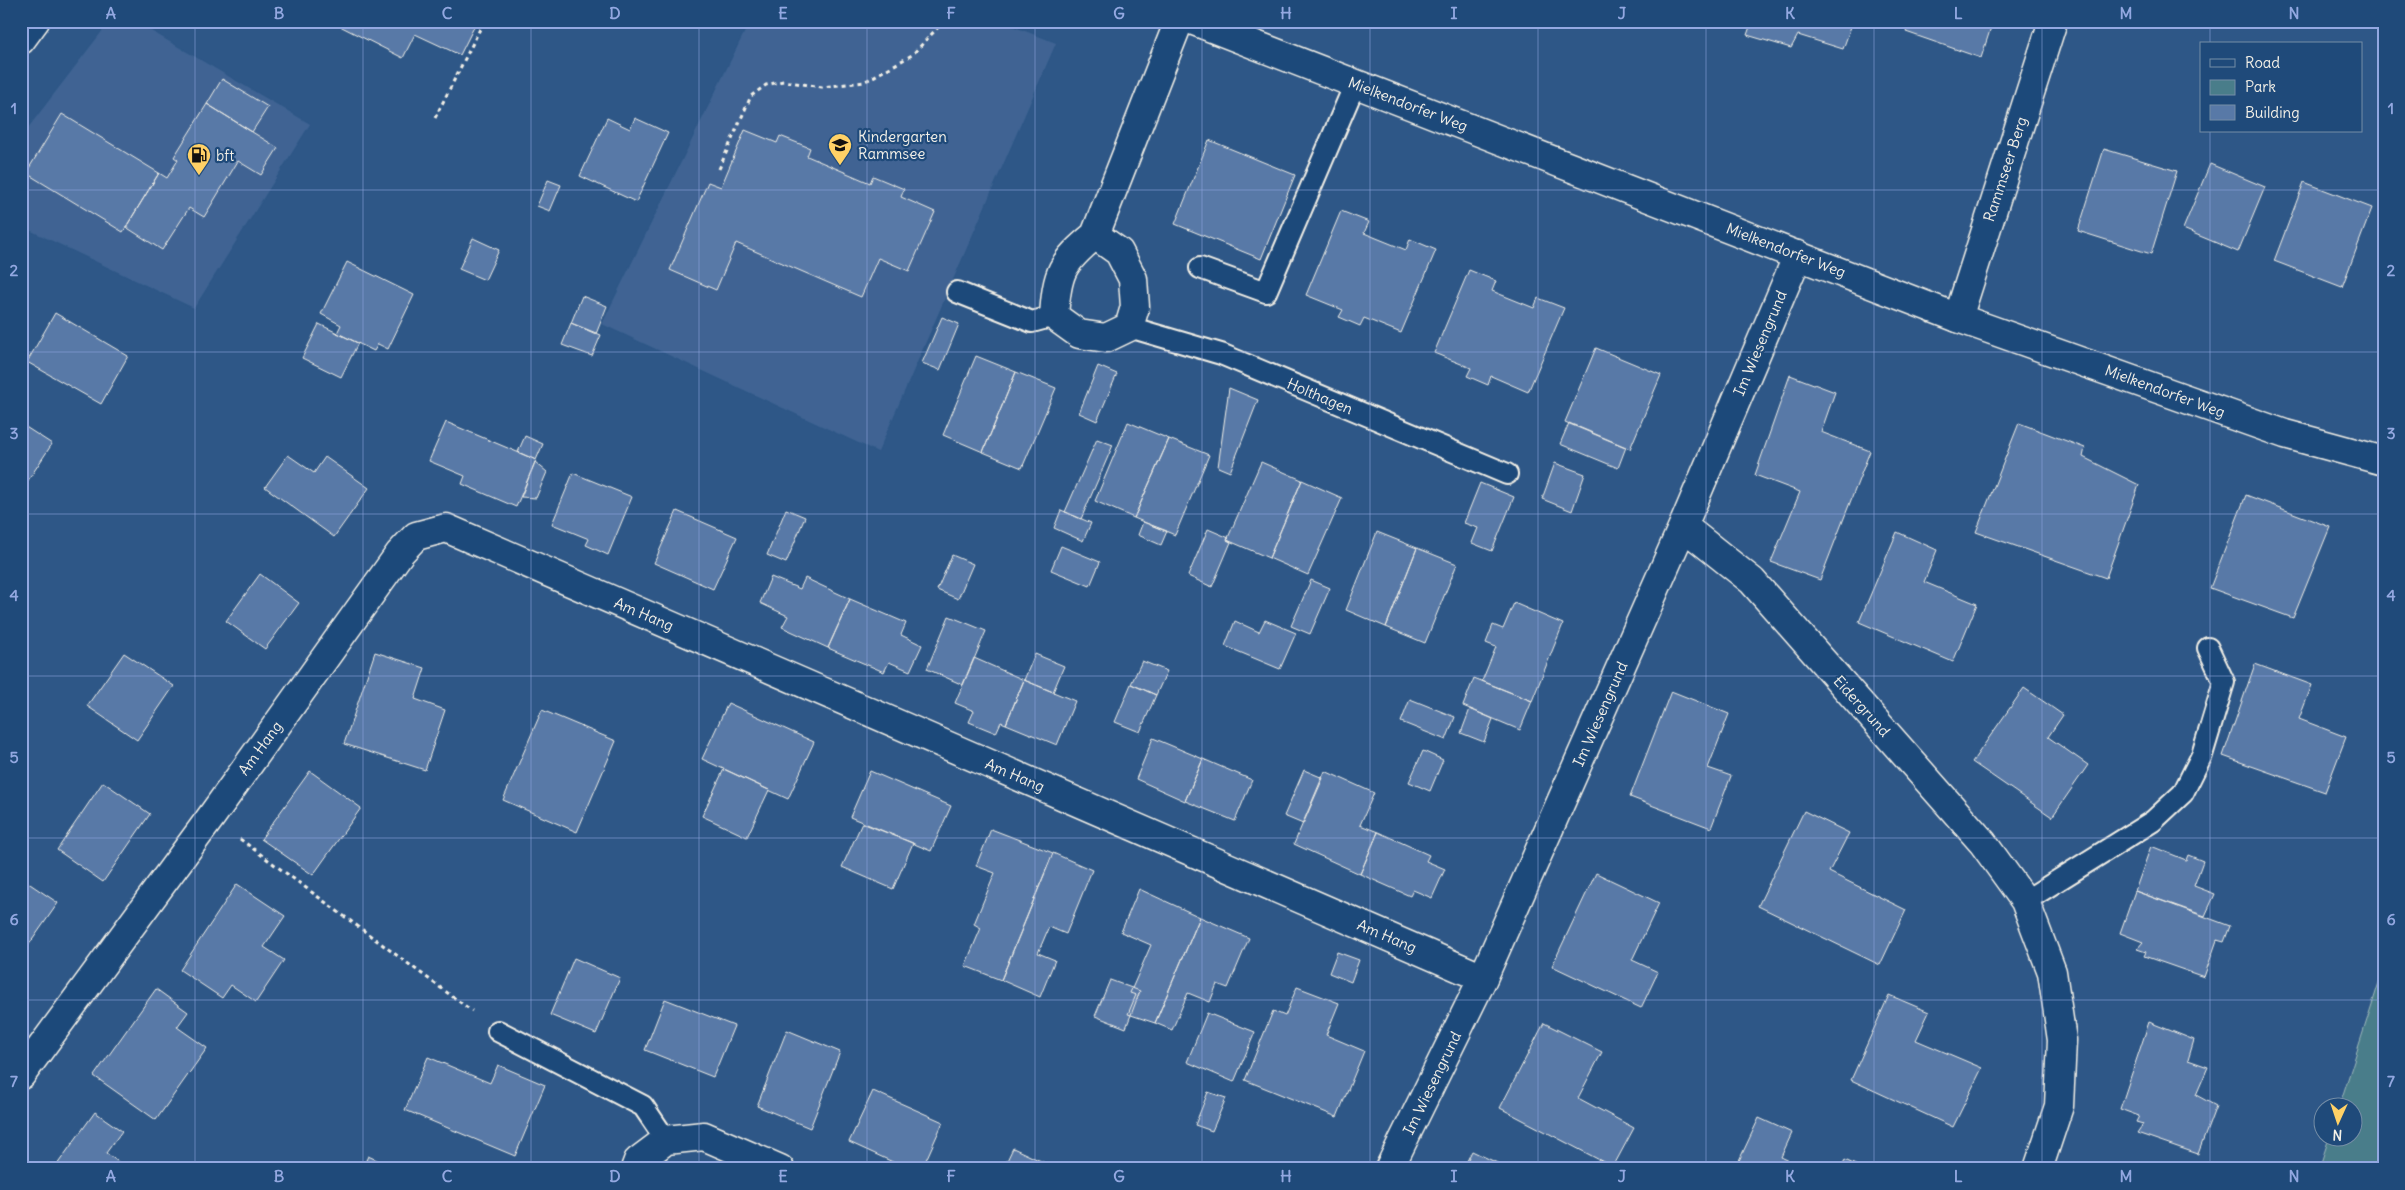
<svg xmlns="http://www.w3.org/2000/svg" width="2405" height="1190" font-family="Delius,sans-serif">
<rect width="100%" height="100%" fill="#2e5787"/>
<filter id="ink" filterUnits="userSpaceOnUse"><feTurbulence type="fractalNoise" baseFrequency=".02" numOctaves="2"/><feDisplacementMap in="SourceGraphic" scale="10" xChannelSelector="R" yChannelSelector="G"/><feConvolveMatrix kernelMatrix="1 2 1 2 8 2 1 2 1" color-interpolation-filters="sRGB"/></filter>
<g filter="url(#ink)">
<path fill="#3f6493" d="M110 21H134L310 124 194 308 21 226V137Z
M750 21H999L1056 43 878 452 602 324Z"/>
<path fill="#497d8a" stroke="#9eb7b9" d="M2384 967V1169H2319L2329 1138H2352V1108L2339 1107Z"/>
<path fill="#5879a7" stroke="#f4f1e8" d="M330 21H477L460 55 415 34 403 58Z
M1752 21H1853L1843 49 1798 35 1791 48 1747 35Z
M1909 21H1993L1981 58 1906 32Z
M222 79 268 107 252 132 207 104Z
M207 104 278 148 261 175 238 161 204 217 189 208 162 250 126 227 159 173 167 178 178 160 174 157Z
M62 114 159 173 123 232 26 173Z
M607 118 630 129 635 118 668 133 636 202 580 176Z
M745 130 777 143 780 136 810 148 807 156 870 183 873 176 904 189 901 197 935 212 909 271 878 258 861 297 736 243 716 290 670 270 708 182 721 187Z
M1209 140 1295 175 1261 259 1175 224Z
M2104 149 2177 171 2151 254 2078 231Z
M2210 164 2265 187 2238 252 2183 229Z
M548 180 561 185 550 211 537 206Z
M2304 182 2372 208 2342 287 2274 261Z
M1341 211 1369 222 1364 233 1406 250 1410 239 1436 250 1401 333 1364 318 1360 326 1339 317 1343 310 1306 295Z
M473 238 499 250 485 280 459 269Z
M347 262 414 295 388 349 378 344 374 351 337 333 341 325 321 314Z
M1469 270 1496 281 1492 291 1534 308 1538 298 1564 308 1528 392 1491 376 1488 385 1467 376 1471 368 1434 353Z
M582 296 607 306 596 334 571 323Z
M55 313 128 356 101 404 27 362Z
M942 317 959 324 940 370 922 363Z
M571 323 601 335 592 356 562 345Z
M319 324 358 343 341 377 302 358Z
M1596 348 1661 375 1630 449 1565 422Z
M976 356 1016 372 983 452 943 435Z
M1098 366 1117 374 1097 421 1079 413Z
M1016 372 1056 388 1022 468 983 452Z
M1790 375 1835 392 1821 432 1870 451 1820 580 1771 562 1800 492 1755 475Z
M1229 388 1258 400 1230 472 1218 467Z
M446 422 536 460 516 507 462 484 465 476 429 461Z
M1128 422 1169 439 1134 518 1095 501Z
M1569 423 1626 447 1618 468 1560 444Z
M2019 423 2085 448 2083 457 2139 485 2106 578 1976 532Z
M21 424 52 444 21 491Z
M525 436 543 444 536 460 518 452Z
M1097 439 1113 445 1081 519 1065 512Z
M1169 439 1209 455 1175 535 1134 518Z
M288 455 314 473 325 457 369 488 334 537 265 487Z
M535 462 547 472 536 498 521 497Z
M1261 462 1302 480 1269 558 1227 540Z
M1555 463 1585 474 1572 511 1542 499Z
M573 473 632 497 608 555 586 545 589 539 552 524Z
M1302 480 1342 498 1308 575 1269 558Z
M1480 483 1514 497 1492 551 1472 543 1478 528 1464 523Z
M2246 495 2330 527 2293 618 2210 588Z
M786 509 805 517 786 563 767 555Z
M1061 510 1091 523 1083 541 1054 528Z
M677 511 737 537 713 589 654 563Z
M1143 522 1167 531 1161 545 1138 535Z
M1208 529 1229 538 1227 540 1231 542 1212 587 1188 576Z
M1377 532 1417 548 1386 627 1346 610Z
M1897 532 1937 550 1924 582 1977 604 1953 662 1859 622Z
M1061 546 1100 562 1090 586 1051 570Z
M1417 548 1457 564 1425 643 1386 627Z
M952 555 973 564 958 599 937 590Z
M260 574 299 603 265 649 226 621Z
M771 577 800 589 805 578 850 599 828 648 782 627 788 616 760 603Z
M1311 580 1330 588 1310 634 1291 626Z
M850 599 906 623 901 635 922 645 910 671 889 662 884 672 828 648Z
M1514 603 1563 624 1532 701 1482 681 1496 647 1486 643 1493 625 1503 629Z
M949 616 986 631 963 685 927 669Z
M1265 620 1296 633 1280 669 1225 646 1235 621 1259 632Z
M375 652 425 668 415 699 445 710 425 770 344 744Z
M124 653 174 686 137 740 87 706Z
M1035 654 1064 666 1053 692 1024 680Z
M974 658 1024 680 1006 724 1001 722 996 733 969 722 974 711 955 703Z
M1142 661 1167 671 1156 695 1131 684Z
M2255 664 2312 685 2299 719 2346 737 2325 792 2223 756Z
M1474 678 1532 701 1520 730 1463 706Z
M1024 680 1075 701 1057 745 1006 724Z
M1131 684 1156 695 1140 732 1115 722Z
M2024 688 2063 715 2048 737 2088 765 2052 817 1972 762Z
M1671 691 1729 714 1708 768 1731 776 1711 828 1630 797Z
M1410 699 1455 717 1446 740 1401 722Z
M728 703 814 742 788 799 702 759Z
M1470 709 1493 719 1484 742 1461 733Z
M542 710 616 741 577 832 503 800Z
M1153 738 1203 759 1185 801 1136 779Z
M1423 751 1443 760 1430 791 1409 782Z
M1203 759 1252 780 1235 821 1185 801Z
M724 769 769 790 747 837 702 816Z
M1304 770 1323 778 1303 824 1284 816Z
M310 771 361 808 313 875 261 839Z
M870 771 951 806 931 851 850 817Z
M1325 771 1374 793 1360 825 1378 832 1360 874 1294 844Z
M103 782 150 814 103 882 57 850Z
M1804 811 1849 833 1829 872 1906 910 1880 965 1758 906Z
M862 823 913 843 893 889 842 867Z
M991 829 1053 853 1001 980 965 966 981 928 974 924 995 873 976 866Z
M1378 832 1429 855 1426 861 1445 869 1432 898 1413 890 1410 896 1360 874Z
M2151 846 2186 860 2188 855 2203 861 2194 886 2215 894 2205 916 2135 891Z
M1053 853 1092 870 1066 934 1049 927 1038 953 1055 960 1040 997 1001 980Z
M1596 873 1659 903 1632 960 1658 972 1641 1008 1552 966Z
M21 878 58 903 21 956Z
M237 884 285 916 264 947 284 960 256 1002 231 985 222 998 180 970Z
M1139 889 1200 917 1155 1023 1128 1014 1136 995 1130 993 1151 945 1121 932Z
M2135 891 2230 926 2224 942 2217 940 2204 977 2144 956 2146 952 2137 949 2143 942 2120 933Z
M1200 917 1249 938 1228 988 1217 984 1210 1002 1188 993 1172 1030 1155 1023Z
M1337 952 1359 960 1351 982 1329 973Z
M574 958 620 978 596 1034 550 1015Z
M1110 980 1140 991 1126 1028 1095 1016Z
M1297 987 1339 1003 1326 1035 1364 1051 1337 1117 1245 1080 1273 1011 1285 1016Z
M156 989 188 1012 177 1027 207 1048 156 1120 94 1076Z
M1889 995 1929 1012 1916 1040 1982 1068 1953 1127 1851 1080Z
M665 999 734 1026 713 1077 645 1050Z
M1207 1013 1255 1032 1234 1082 1187 1062Z
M2149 1022 2194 1040 2188 1060 2208 1067 2196 1095 2216 1106 2198 1154 2137 1133 2143 1124 2136 1122 2139 1116 2120 1109Z
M1544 1023 1602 1052 1578 1098 1634 1128 1613 1167 1500 1108Z
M787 1030 840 1052 810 1128 757 1106Z
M428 1057 490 1083 498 1065 545 1085 515 1156 405 1110Z
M873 1091 943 1122 922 1169H908L849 1142Z
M1208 1092 1226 1098 1212 1131 1195 1125Z
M95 1112 122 1131 106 1153 128 1169H54Z
M1759 1118 1792 1133 1781 1157 1806 1169H1735Z
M1013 1148 1058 1169H1003Z
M1472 1151 1510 1169H1463Z
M368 1156 397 1169H362Z
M1845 1160 1864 1169H1840Z"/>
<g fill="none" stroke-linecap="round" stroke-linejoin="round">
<g stroke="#f4f1e8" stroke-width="24">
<path id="service" d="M1200 268 1266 292 1355 84
M957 292 1032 322 1054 316
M1129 327 1221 354 1507 474
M2025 901 2153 821 2183 793 2202 755 2224 682 2208 648
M498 1031 643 1106 666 1140"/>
</g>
<g stroke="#f4f1e8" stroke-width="31">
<path id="minor" d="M1095 235 1119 252 1133 279 1135 307 1129 327 1106 338 1079 334 1054 316C1057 272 1061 263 1095 235L1179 21
M1958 318 2053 21
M1683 526 1752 581 1983 843 2025 901 2052 972 2062 1040 2059 1106 2038 1169
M21 1075 211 817 400 553 416 536 446 528 1483 978
M635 1169 638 1161 666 1140 704 1136 780 1169
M1389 1169 1483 978 1683 526 1798 255"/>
</g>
<g stroke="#f4f1e8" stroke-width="31">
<path id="tertiary" d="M1194 21 1958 318 2285 434 2384 461"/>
</g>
<g stroke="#f4f1e8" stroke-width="31">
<path id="secondary" d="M21 40 35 21"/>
</g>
<path stroke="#f4f1e8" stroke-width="3" stroke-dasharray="4 4" stroke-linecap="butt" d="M435 118 483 23 503 21
M719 169 751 96 766 85 783 81 822 87 864 82 912 55 944 21
M240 839 472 1011"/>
<use href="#service" stroke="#1f4a7a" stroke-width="20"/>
<use href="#minor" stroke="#1f4a7a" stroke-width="28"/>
<use href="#tertiary" stroke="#1f4a7a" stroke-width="28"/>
<use href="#secondary" stroke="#1f4a7a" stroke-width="28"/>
</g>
</g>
<path fill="none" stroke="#93a8e1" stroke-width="1" stroke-opacity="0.55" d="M195 21V1169M363 21V1169M531 21V1169M699 21V1169M867 21V1169M1035 21V1169M1202 21V1169M1370 21V1169M1538 21V1169M1706 21V1169M1874 21V1169M2042 21V1169M2210 21V44M2210 131V1169M21 190H2384M21 352H2384M21 514H2384M21 676H2384M21 838H2384M21 1000H2384"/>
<defs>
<g id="school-pin" transform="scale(1.25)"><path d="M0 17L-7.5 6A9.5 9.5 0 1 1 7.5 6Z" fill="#ffd166" stroke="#1f4a7a"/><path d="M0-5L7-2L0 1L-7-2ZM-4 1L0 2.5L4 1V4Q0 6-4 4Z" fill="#111"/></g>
<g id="fuel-pin" transform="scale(1.25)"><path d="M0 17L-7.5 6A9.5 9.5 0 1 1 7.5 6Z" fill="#ffd166" stroke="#1f4a7a"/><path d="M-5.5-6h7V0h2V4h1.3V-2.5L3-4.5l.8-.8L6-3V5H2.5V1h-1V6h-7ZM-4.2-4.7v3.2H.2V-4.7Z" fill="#111"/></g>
</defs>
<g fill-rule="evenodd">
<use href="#school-pin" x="840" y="145"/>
<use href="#fuel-pin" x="199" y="155"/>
</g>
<g text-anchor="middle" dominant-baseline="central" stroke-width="4.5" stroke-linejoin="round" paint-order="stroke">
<g font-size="15" fill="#f4f1e8" stroke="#1f4a7a">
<text transform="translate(1408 104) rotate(21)">Mielkendorfer Weg</text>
<text transform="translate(2005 169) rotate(-72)">Rammseer Berg</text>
<text transform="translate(1786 250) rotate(21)">Mielkendorfer Weg</text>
<text transform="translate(1760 343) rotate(-67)">Im Wiesengrund</text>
<text transform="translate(2165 391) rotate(20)">Mielkendorfer Weg</text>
<text transform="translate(1320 396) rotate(23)">Holthagen</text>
<text transform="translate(644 614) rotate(23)">Am Hang</text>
<text transform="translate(1862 706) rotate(48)">Eidergrund</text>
<text transform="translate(1600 714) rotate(-66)">Im Wiesengrund</text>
<text transform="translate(260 748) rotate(-54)">Am Hang</text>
<text transform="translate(1015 775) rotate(23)">Am Hang</text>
<text transform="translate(1387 936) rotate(23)">Am Hang</text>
<text transform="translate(1432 1083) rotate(-64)">Im Wiesengrund</text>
</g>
<g font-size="15" fill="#f4f1e8" stroke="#1f4a7a" text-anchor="start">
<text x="858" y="136">Kindergarten<tspan x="858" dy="17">Rammsee</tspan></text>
<text x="216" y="155">bft</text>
</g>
</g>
<rect width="2405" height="1190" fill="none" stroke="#1f4a7a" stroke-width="55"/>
<rect x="2200" y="42" width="162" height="90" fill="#1f4a7a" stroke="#748da6"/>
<rect x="2210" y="59" width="25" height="8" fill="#1f4a7a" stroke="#748da6"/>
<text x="2245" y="68" font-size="15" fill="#f4f1e8">Road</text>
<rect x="2210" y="80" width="25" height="15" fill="#497d8a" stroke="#748da6"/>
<text x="2245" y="92" font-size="15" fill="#f4f1e8">Park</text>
<rect x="2210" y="105" width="25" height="15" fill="#5879a7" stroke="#748da6"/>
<text x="2245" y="118" font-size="15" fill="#f4f1e8">Building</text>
<g transform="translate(2338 1122) rotate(183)"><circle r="24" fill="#1f4a7a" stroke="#748da6"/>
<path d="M0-4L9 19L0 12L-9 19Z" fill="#ffd166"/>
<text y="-8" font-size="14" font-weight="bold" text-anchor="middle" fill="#f4f1e8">N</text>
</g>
<rect x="28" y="28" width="2350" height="1134" fill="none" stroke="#93a8e1" stroke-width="2"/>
<g font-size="16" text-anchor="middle" font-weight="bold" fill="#93a8e1">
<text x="111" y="19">A</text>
<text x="279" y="19">B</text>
<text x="447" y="19">C</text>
<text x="615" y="19">D</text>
<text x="783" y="19">E</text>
<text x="951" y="19">F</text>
<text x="1119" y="19">G</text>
<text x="1286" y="19">H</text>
<text x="1454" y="19">I</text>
<text x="1622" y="19">J</text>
<text x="1790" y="19">K</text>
<text x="1958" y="19">L</text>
<text x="2126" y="19">M</text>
<text x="2294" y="19">N</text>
<text x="14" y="114">1</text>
<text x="2391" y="114">1</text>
<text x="14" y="276">2</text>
<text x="2391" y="276">2</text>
<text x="14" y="439">3</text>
<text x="2391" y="439">3</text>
<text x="14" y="601">4</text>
<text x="2391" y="601">4</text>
<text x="14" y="763">5</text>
<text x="2391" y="763">5</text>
<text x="14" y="925">6</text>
<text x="2391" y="925">6</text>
<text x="14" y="1087">7</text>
<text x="2391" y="1087">7</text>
<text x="111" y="1182">A</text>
<text x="279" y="1182">B</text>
<text x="447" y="1182">C</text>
<text x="615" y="1182">D</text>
<text x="783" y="1182">E</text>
<text x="951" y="1182">F</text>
<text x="1119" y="1182">G</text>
<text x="1286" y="1182">H</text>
<text x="1454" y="1182">I</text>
<text x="1622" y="1182">J</text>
<text x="1790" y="1182">K</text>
<text x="1958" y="1182">L</text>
<text x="2126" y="1182">M</text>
<text x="2294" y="1182">N</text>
</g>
</svg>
